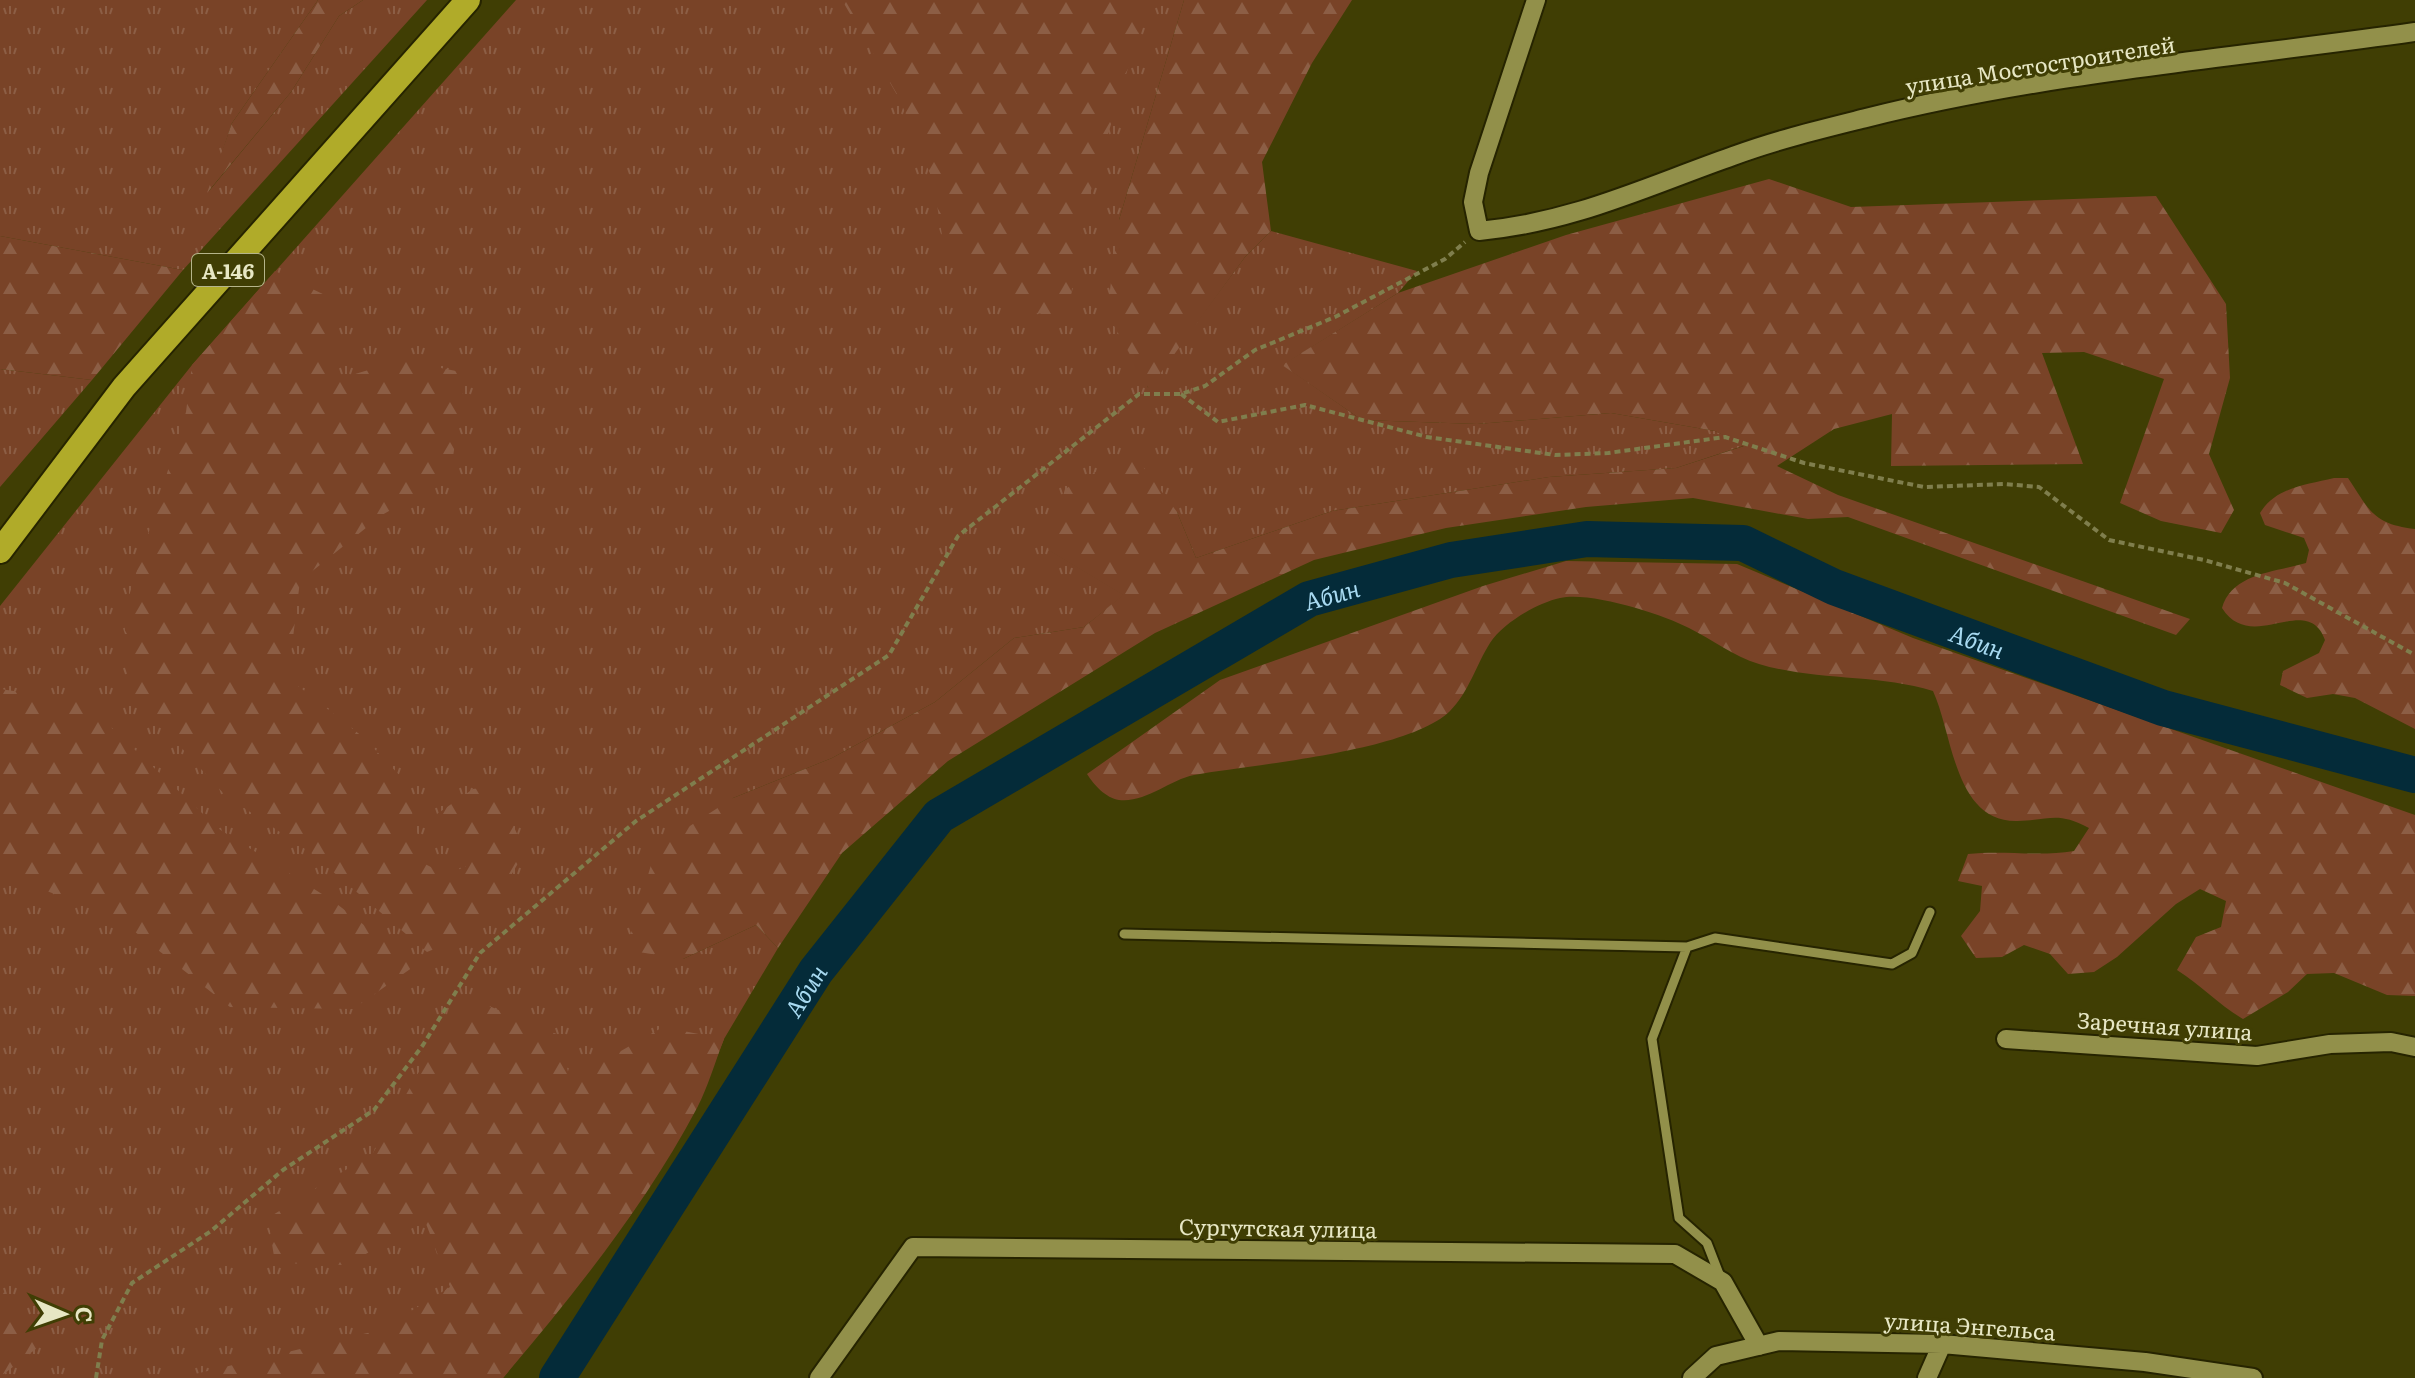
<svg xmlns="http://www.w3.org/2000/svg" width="2415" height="1378" font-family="Literata,serif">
<defs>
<pattern id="grass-tufts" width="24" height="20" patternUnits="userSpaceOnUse" patternTransform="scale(2)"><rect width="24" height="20" fill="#794327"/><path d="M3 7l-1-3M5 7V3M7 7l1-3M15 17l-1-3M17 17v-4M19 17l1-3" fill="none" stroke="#8c5e45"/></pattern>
<pattern id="forest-firs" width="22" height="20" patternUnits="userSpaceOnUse" patternTransform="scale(2)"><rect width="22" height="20" fill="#794327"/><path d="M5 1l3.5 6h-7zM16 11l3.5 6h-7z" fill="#8c5e45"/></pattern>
</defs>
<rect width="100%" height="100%" fill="#403e04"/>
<path fill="url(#grass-tufts)" d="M0 0H318L232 123 209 191 291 92 339 16 363 0H427L183 270 0 236Z
M516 0H1184L1119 220 1148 388 1245 257 1271 231 1417 271 1398 293 1283 365 1362 420 1477 424 1611 413 1715 431 1746 445 1676 468 1549 477 1332 511 1196 558 1177 512 1049 550 1124 595 1084 627 1014 638 935 702 832 758 733 798 683 959 756 925 778 948 724 1039 697 1107 630 1216 503 1378H0V606L192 365Z
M0 369 92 380 0 487Z"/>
<path fill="url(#forest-firs)" d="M318 0H363L339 16 291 92 207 193 232 123Z
M842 0H1146L1142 22 1085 210 1067 319 1017 309 945 253 933 181 900 100Z
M1184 0H1352L1312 63 1262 162 1271 231 1245 257 1149 389 1107 313 1119 220Z
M1769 179 1851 207 2156 196 2226 304 2230 378 2209 454 2234 510 2221 533 2161 521 2120 503 2164 379 2084 352 2042 353 2083 464 1891 466 1892 414 1834 429 1777 466 1838 495 2190 619 2176 635 1848 517 1808 519 1693 498 1586 507 1446 528 1314 560 1155 633 948 761 842 853 778 948 756 925 683 959 626 950 656 848 733 798 832 758 935 702 1014 638 1084 627 1123 595 1048 550 1065 489 1132 452 1177 512 1196 558 1332 511 1549 477 1676 468 1744 446 1715 431 1611 413 1477 424 1362 420 1282 365 1398 293 1566 235Z
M0 236 183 270 92 380 0 369Z
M275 271 329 297V382L401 360 466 373 450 476 382 515 300 581 288 678 363 737 404 780 425 864 447 875 466 866 437 814 473 789 495 786 525 851 480 930 427 952 311 853 225 795 128 690 124 612 186 412 192 365Z
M2334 478H2348C2370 511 2373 524 2415 529V729L2355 698 2333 694 2307 698 2280 685 2283 671 2319 653 2325 640C2307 591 2252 655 2222 608 2232 573 2276 572 2306 563L2309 550 2304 538 2265 525 2260 513C2276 487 2306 485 2334 478Z
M1566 561 1737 564 1913 638 2415 815V996L2387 995 2334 973 2307 974 2288 992 2243 1019C2219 1005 2201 985 2177 970L2196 937 2221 927 2226 901 2200 889 2176 904 2117 957 2094 972 2068 974 2050 954 2024 945 2002 957 1976 958 1961 936 1980 911 1982 886 1958 881 1968 854C2004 850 2038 857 2074 851L2089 828C2057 811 2051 820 2017 821 1954 822 1953 734 1933 691 1877 674 1815 681 1759 664 1733 656 1713 640 1689 628 1662 614 1590 591 1560 598 1537 603 1503 623 1490 643 1476 665 1469 692 1450 711 1408 752 1255 764 1194 775 1169 780 1146 803 1119 800 1106 798 1094 785 1087 774L1220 680 1483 586Z
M0 689 83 701 219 829 333 901 416 965 353 1009 230 1007 115 916 0 874Z
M482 1003 559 1035 570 1080 663 1027 724 1039C715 1062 708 1087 697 1108 645 1206 574 1294 503 1378H178L380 1330 450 1287 425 1221 346 1265 275 1263 268 1218 373 1153 446 1024Z
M0 1287 46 1341 0 1377Z"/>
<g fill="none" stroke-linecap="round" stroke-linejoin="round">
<path stroke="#042b39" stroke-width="36" id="s1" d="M557 1378 816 971 939 816 1309 599 1451 560 1587 539 1743 543 1834 587 2163 708 2415 775"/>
<g stroke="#262400" stroke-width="13">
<path id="lane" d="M1124 934 1687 947
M1721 1279 1707 1243 1679 1218 1652 1039 1687 947 1715 938 1892 964 1912 953 1930 912"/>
</g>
<g stroke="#262400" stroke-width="22">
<path id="street" d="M1536 0 1479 173 1473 202 1479 231C1574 222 1645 187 1733 156 1776 140 1822 129 1866 118 2045 73 2233 58 2415 32
M2006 1039 2257 1056 2330 1044 2391 1042 2415 1047
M819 1378 913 1247 1675 1254 1723 1282 1759 1346
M1692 1378 1716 1356 1779 1341 1942 1344 2145 1362 2253 1378
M1927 1378 1942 1344"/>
</g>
<g stroke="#262400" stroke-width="28">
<path id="highway" d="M0 551 124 387 468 0"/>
</g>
<path stroke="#7f7e4d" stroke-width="4" stroke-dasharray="6 4" stroke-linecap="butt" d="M1181 394 1218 422 1305 405 1427 437 1555 455 1608 453 1725 437 1804 463 1924 487 2005 484 2039 487 2109 540 2204 560 2285 583 2415 655
M96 1378 102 1340 132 1283 211 1231 283 1170 374 1110 423 1045 480 953 636 821 889 655 958 536 1139 394H1181L1205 386 1255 350 1335 317 1445 259 1465 242"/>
<use href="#lane" stroke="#92904a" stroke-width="9"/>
<use href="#street" stroke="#92904a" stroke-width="18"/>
<use href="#highway" stroke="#b0ab29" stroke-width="24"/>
</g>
<g text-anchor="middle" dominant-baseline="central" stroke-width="6" stroke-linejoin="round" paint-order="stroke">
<rect fill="#403e04" stroke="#b5b48a" stroke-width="2" x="192" y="254" width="72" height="32" rx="6"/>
<g font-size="20" font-weight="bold" fill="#e7e7c4">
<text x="228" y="270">А-146</text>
</g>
<g font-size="22" fill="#e7e7c4" stroke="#403e04">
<text transform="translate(2040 64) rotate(-9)">улица Мостостроителей</text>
<text transform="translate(2165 1025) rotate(4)">Заречная улица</text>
<text transform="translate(1278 1227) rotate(1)">Сургутская улица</text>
<text transform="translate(1970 1325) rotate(4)">улица Энгельса</text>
</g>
<g font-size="24" font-style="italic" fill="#a7d9f0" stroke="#403e04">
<text stroke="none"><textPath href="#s1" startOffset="1132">Абин</textPath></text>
<text stroke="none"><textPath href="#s1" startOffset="1804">Абин</textPath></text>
<text stroke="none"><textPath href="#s1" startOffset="460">Абин</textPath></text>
</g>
</g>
<g transform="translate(64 1314) rotate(92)" stroke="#403e04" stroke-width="6" paint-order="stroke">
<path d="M0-6L14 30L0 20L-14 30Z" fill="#e7e7c4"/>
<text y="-12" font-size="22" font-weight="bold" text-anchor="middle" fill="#e7e7c4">С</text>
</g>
</svg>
